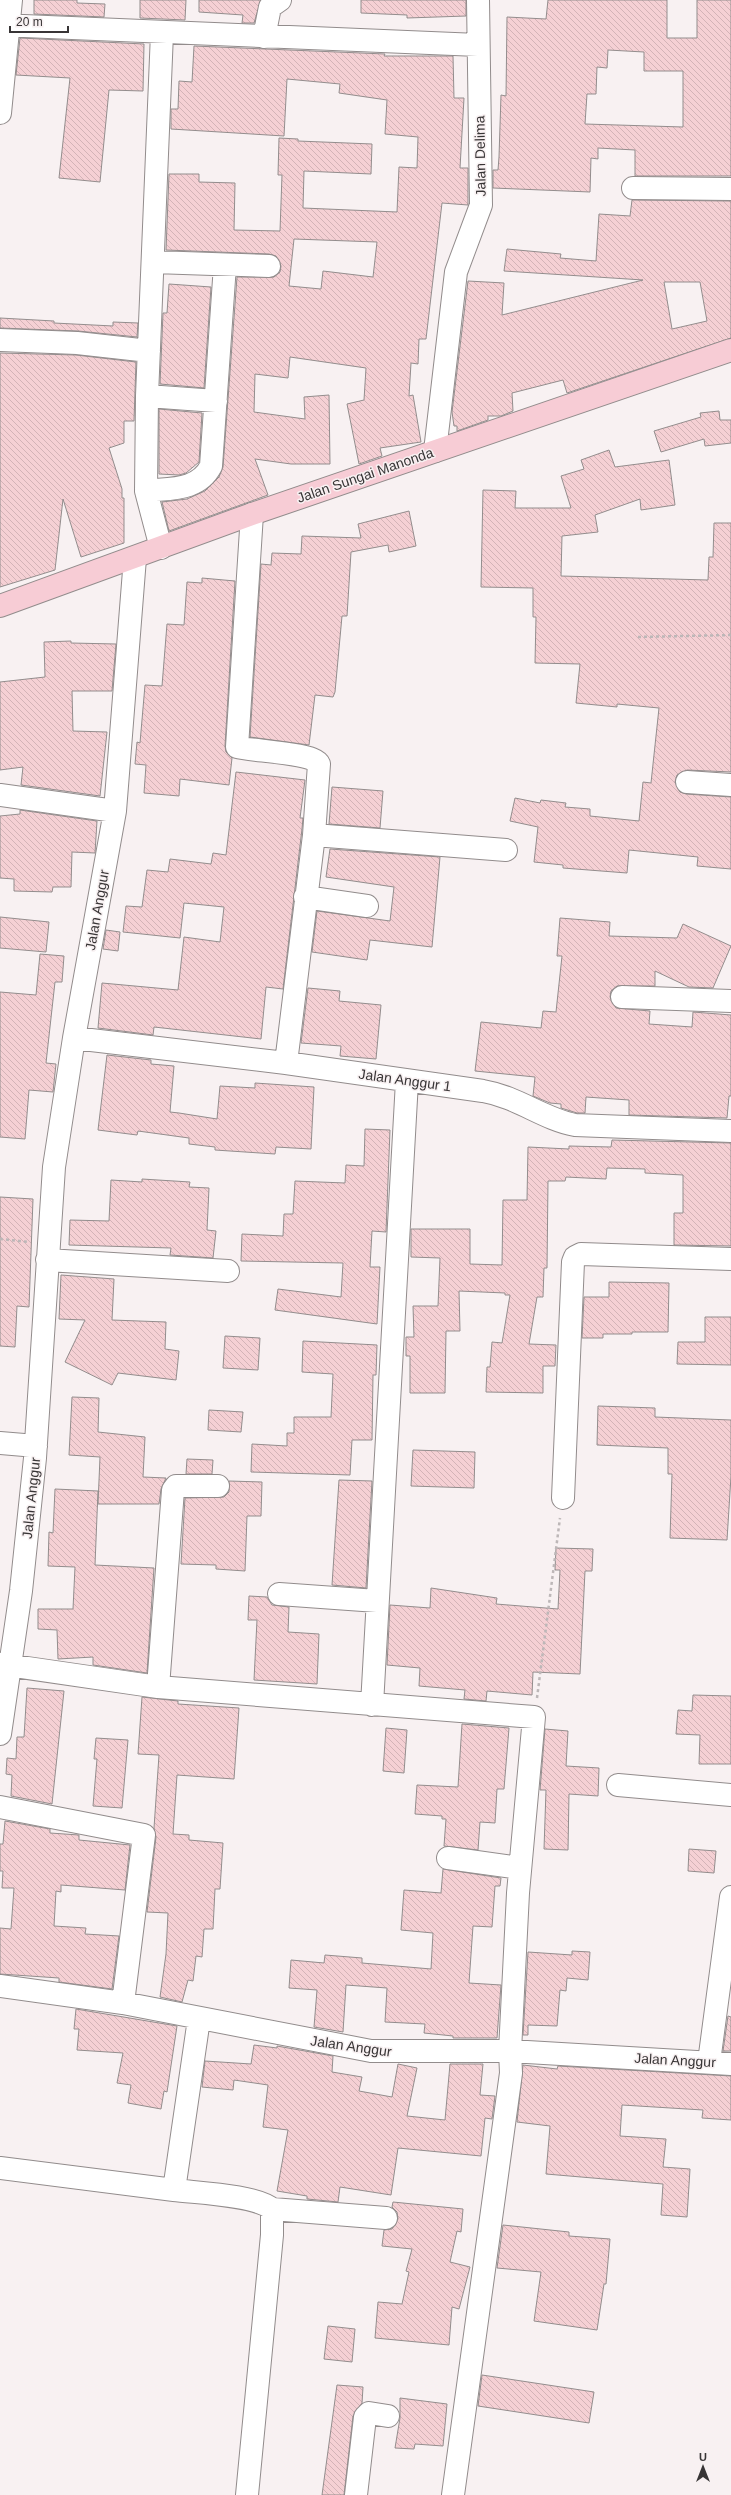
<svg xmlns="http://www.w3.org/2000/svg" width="731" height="2495" font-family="Arial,sans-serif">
<defs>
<pattern id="building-back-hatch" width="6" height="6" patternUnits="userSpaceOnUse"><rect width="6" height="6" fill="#f5d0d4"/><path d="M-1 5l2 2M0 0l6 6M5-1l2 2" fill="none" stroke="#d3b3b7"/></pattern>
</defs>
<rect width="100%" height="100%" fill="#f8f1f2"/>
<path fill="url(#building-back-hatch)" stroke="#938d8d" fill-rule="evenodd" d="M34 0H77V3L105 4 104 17 34 14Z
M140 0H186L185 20 140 18Z
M199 0H261L254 23H242L243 15 199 12Z
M361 0H466V16L407 18V15L361 13Z
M548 0H667V38H697V0H731V176H635V150L598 148V159L591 158 590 192 493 188V170H498L499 157 501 95 506 96 507 17 546 19ZM608 50 644 52V71H683V127L585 124 587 94H596L597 67 607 68Z
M20 38 144 44 143 91 109 90 100 182 59 178 70 78 16 75Z
M194 46 385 54 384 56H453L454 98H464L460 168H468V205L442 203 426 339H419L418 364 411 363 409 396 413 395 421 442 380 448 382 456 359 464 347 404 364 400 366 368 290 357 288 378 255 374 254 412 305 419 304 397 329 395 330 464H291L255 459 268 495 169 531 162 502 187 499 205 491 219 477 223 467 237 277H274L280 272 281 266 276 256 269 254 166 250 169 174H199V182L235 183 234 230 280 231 282 175H278L279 138 298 139V141L372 144 371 174 304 171 303 208 397 212 399 167 417 168 418 137 385 134 387 100 339 93 340 84 287 79 284 136 171 129V109H178L179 81 192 82ZM294 239 377 242 373 277 323 271 321 289 289 286Z
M632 200 731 201V338L567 393 563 380 512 393 513 411 501 416H488V420L457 431V426H454L452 412 468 281 504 283 502 315 643 280 504 271 507 249 561 254 560 258 596 261 599 214 630 216ZM664 282H700L707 321 672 329Z
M169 284 211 287 204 388 160 384 163 313H167Z
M0 318 54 321V323L113 326V322L138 323 137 337 78 331 0 328Z
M0 353 76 355 136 362 134 421H124V443L109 448 122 489V498H124V543L81 557 63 499 55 570 0 587Z
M159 409 202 413 199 462 186 473 179 475 159 474Z
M719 411 720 420H731V443L705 446 704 439 661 452 654 431 701 417 700 413Z
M609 450 615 467 669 460 675 505 641 510 640 499 595 515 598 532 562 536 561 576 708 580 709 557H713L714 523H731V772L687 770 677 775 675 782 680 792 686 794 731 797V869L697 866 698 857 629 850 627 873 563 868V865L534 862 538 827 510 821 515 798 540 803 541 800 566 803 565 807 590 809V816L639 821 643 782 651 783 659 708 617 704V707L576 703 580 664 535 663 536 617H533V588L481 587 483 490 516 491 515 508H571L561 476 584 469 581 460Z
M409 511 416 546 389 552 388 545 351 552 347 616H342L335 692 333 697 315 695 309 745 250 737 261 564 271 565 272 553 301 554 302 536 361 538 358 524Z
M202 578 235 581 225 746 226 752 232 758 229 785 180 779 179 796 144 793 146 765 135 764 137 742 140 743 145 685 162 686 167 624 184 625 187 582 202 583Z
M71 641V643L116 644 112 691H72L73 731 107 732 100 796 21 785 23 767 0 770V682L45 677 44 642Z
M236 772 305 780 300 818H303L302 829 283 989 266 987 261 1039 154 1027 153 1035 98 1028 102 983 178 990 184 937 220 942 224 907 184 903 180 938 123 932 126 906 142 907 147 870 168 872 170 859 211 864 213 853 226 855Z
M332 787 383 791 380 828 329 824Z
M20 810 97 821 95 853 72 852 71 887H53L52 892 14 891V879L0 878V816L20 814Z
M330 849 440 857 432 947 370 940 367 960 312 952 317 911 390 921 394 887 326 877Z
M0 917 49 922 46 952 0 948Z
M560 918 610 922 609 936 677 938 683 924 731 946 713 988 689 987 655 971V986H617L611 991 610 997 616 1008 650 1011 649 1024 692 1027 693 1012 731 1015V1096H729L727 1118 629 1115V1100L586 1097 585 1113H577L561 1108V1104L550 1103 533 1096 535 1077 475 1071 481 1022 541 1028 543 1011 556 1012 562 956H557Z
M106 930 120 932 118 951 103 949Z
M40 954 64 956 62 982H55L46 1063 56 1064 53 1092 29 1090 25 1139 0 1137V992L36 995Z
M308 988 340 991 339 1001 381 1005 376 1059 340 1056 341 1046 301 1043Z
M107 1055 151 1060V1064L174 1066 170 1112 179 1113 217 1119 220 1086 255 1088V1083L314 1087 311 1149 276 1147 275 1154 215 1150V1147L189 1144V1138L138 1131 137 1135 98 1130Z
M365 1129 390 1130 386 1232 372 1231 370 1267H380L377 1324 275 1310 278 1289 341 1297 343 1263 241 1261 242 1234 283 1236 284 1214H293L295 1181 345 1183 346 1165 364 1166Z
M612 1140 731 1143V1246L674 1245V1213H683V1175L645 1173V1169L607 1168 606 1179 566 1177 565 1181H548L547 1268H544L543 1297H537L529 1344 556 1345 555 1366H543V1393L486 1392 487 1367H490L492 1342 502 1343 510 1295H505V1293L459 1291 460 1331H446L445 1393H410V1356H406V1337H414L413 1306H438L440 1258 411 1257V1229H470V1264L502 1265 503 1200H527L528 1147 569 1149V1146L611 1147Z
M142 1179 190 1182 189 1187 209 1188 207 1230 216 1231 213 1258 170 1255 171 1248 69 1245 70 1220 109 1221 111 1180 142 1182Z
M0 1197 33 1199 29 1307 17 1306 15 1347 0 1346Z
M61 1275 114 1279 112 1320 166 1322 165 1349 179 1351 176 1380 118 1373 112 1385 65 1362 85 1320 59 1319Z
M609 1282 669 1283 668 1332H632V1334H603V1338H582L584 1297H609Z
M705 1317H731V1365L677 1364 678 1342H705Z
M225 1336 260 1338 258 1370 223 1368Z
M303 1341 377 1345 376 1375H373L372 1440H352L350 1475 251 1472 252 1444 287 1446V1433H294V1417H331L333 1374 302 1372Z
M72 1397 99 1398 98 1432 145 1437 143 1477 166 1478 161 1489 159 1504H98L100 1457 69 1455Z
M598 1406 655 1408V1417L731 1420V1476L727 1540 670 1538 672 1474H668V1448L597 1445Z
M209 1410 243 1412 241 1432 208 1430Z
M413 1450 475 1452 474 1488 411 1486Z
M187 1459 213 1460 212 1474H186Z
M339 1480 372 1481 366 1588 332 1585Z
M229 1481 262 1482 261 1516H247L245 1571 216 1569V1565L181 1564 185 1498 224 1497 229 1492Z
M55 1489 98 1491 95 1565 154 1568 147 1673 93 1665V1657L58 1659 57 1630 38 1629V1609H73L75 1567 48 1566 49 1532 53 1533Z
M556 1548 593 1549 592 1571H585L580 1674 533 1672 532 1695 487 1691 486 1701 464 1699 465 1690 419 1686 420 1668 387 1665 390 1605 430 1608 431 1588 497 1598 496 1604 558 1609 560 1570H555Z
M249 1596 267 1597 272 1605 289 1607 288 1632 319 1634 317 1684 254 1680 257 1620H248Z
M27 1688 64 1691 52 1804 11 1796 12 1775 6 1774 7 1758 16 1759 17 1737H24Z
M693 1695 731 1696V1764H699L700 1735 676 1734 678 1710 692 1711Z
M142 1697 178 1701V1704L239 1708 234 1779 177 1775 173 1834 189 1835V1840L223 1843 220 1889H215L213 1929H204L202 1957 196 1956 193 1981 188 1980 182 2002 160 1997 166 1954 168 1913 147 1912 156 1837 154 1828 159 1755 138 1754Z
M462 1724 509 1728 504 1789H497L495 1823 480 1822 478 1850 444 1846 446 1819H442V1816L415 1814 417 1785 458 1787Z
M386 1728 407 1730 404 1773 383 1771Z
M545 1729 568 1731 566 1766 599 1768 598 1796 569 1794 568 1850 544 1849 546 1790H540Z
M96 1738 128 1740 122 1808 93 1806 97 1759H94Z
M5 1821 50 1829V1833L79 1835V1840L130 1845 125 1890 61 1885V1892L56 1891 54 1926 86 1928 85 1934 119 1936 112 1989 59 1982V1978L0 1974V1928L11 1929 14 1888H2L3 1871H0V1844H3Z
M689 1849 716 1851 714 1873 688 1871Z
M443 1869 501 1878 500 1886H495L492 1927 473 1926 469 1983 501 1985 497 2038H453V2036L424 2033 425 2024 385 2022 387 1988 346 1985 343 2032 314 2027 317 1990 289 1988 291 1960 324 1963 325 1955 362 1958V1963L431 1969 433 1933 401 1930 404 1890 441 1893Z
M572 1951 590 1952 588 1980 567 1978 566 1991 560 1990 557 2026 528 2025V2035H523L528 1952 572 1955Z
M76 2009 177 2026 167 2092 164 2091 161 2109 128 2103 131 2085 117 2083 123 2053 77 2050 79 2029H74Z
M728 2016 731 2017V2051H723Z
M254 2045 277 2048V2046L333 2056 332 2072 362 2077 359 2091 392 2097 398 2064 417 2068 407 2116 445 2120 450 2064H483L480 2095 495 2096 492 2119 485 2118 481 2156 398 2148 391 2195 340 2187 338 2202 307 2199V2196L277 2191 288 2130 263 2127 268 2085 234 2080 233 2090 202 2087 205 2061 251 2064Z
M523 2065 557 2069 558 2066 731 2076V2120L702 2118 703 2110 622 2105 620 2136 666 2139 663 2167 690 2169 687 2217 661 2215 663 2184 546 2174 550 2126 517 2122Z
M393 2202 463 2209 461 2232 457 2231 450 2262 470 2267 459 2309 452 2307 449 2345 375 2338 378 2302 402 2304 409 2272 406 2271 412 2249 382 2246 384 2230 392 2229 398 2219 397 2212 392 2207Z
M503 2225 569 2232V2236L610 2239 606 2284H604L597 2330 534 2321 541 2272 497 2268Z
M328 2326 355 2329 352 2362 324 2359Z
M482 2375 594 2392 589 2423 478 2406Z
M337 2385 363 2387 362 2403 353 2416 344 2495H322Z
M400 2398 447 2404 443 2446 415 2444 414 2449 395 2448 400 2418Z"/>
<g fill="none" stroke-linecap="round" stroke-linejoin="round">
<g stroke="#928c8c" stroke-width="24">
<path id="street" d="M0 25 478 45
M264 37 270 7 280 0
M0 113 11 0
M633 188 731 189
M154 262 269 266
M0 340 77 343 149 351
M147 396 216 401
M435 451 456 272 481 205 478 0
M146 491C171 488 198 491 211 466L225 265
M252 514 237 747C251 751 315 753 319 764L314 835 286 1063
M161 548 146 491 147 396 162 33
M687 782 731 785
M0 795 115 811
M314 835 506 850
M305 897 367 906
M622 997 731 1001
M74 1038 286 1063 483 1091C518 1097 543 1119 575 1125L731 1131
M47 1260 228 1271
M0 1443 36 1446
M563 1498 573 1262 575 1257 581 1254 731 1259
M279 1594 377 1601
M0 1664 158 1687 534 1717 518 1893 510 2051 511 2073 453 2495
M158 1687 173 1490 176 1486H218
M372 1705 407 1081
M0 1734 21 1591 35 1458 54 1167 74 1038 115 811 135 558
M618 1785 731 1795
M0 1807 144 1835 123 2003
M448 1858 520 1868
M0 1986 123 2003 371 2051H510L731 2064
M199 2019 174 2190C197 2193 256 2195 272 2209V2235L247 2495
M709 2062 731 1897
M0 2168 174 2190
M272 2209 386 2218
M356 2495 365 2417 369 2413 388 2416"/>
</g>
<g stroke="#928c8c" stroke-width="24">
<path id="secondary" d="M0 606 252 514 731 350"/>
</g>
<path stroke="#bdb7b8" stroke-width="2.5" stroke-dasharray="3 3" stroke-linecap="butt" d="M638 637 731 635
M0 1239 29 1242
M537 1698 560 1518"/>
<use href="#street" stroke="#fff" stroke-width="22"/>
<use href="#secondary" stroke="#f7ccd5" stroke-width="22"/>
</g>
<g text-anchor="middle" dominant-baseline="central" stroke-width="3" stroke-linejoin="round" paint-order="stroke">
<g font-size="14" fill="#383536" stroke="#f8f1f2">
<text transform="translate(480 156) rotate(-91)">Jalan Delima</text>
<text transform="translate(365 475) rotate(-19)">Jalan Sungai Manonda</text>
<text transform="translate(97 910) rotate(-80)">Jalan Anggur</text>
<text transform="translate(405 1080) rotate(8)">Jalan Anggur 1</text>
<text transform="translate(31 1498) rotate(-84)">Jalan Anggur</text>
<text transform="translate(351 2046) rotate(8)">Jalan Anggur</text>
<text transform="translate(675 2060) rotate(3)">Jalan Anggur</text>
</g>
</g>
<g transform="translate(703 2467)" stroke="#f8f1f2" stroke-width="3" paint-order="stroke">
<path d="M0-3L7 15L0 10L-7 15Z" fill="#383536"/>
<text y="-6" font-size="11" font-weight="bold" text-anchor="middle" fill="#383536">U</text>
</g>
<path d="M10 26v6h58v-6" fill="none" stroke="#383536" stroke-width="2"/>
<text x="16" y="26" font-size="12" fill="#383536" stroke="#f8f1f2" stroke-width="3" paint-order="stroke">20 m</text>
</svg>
